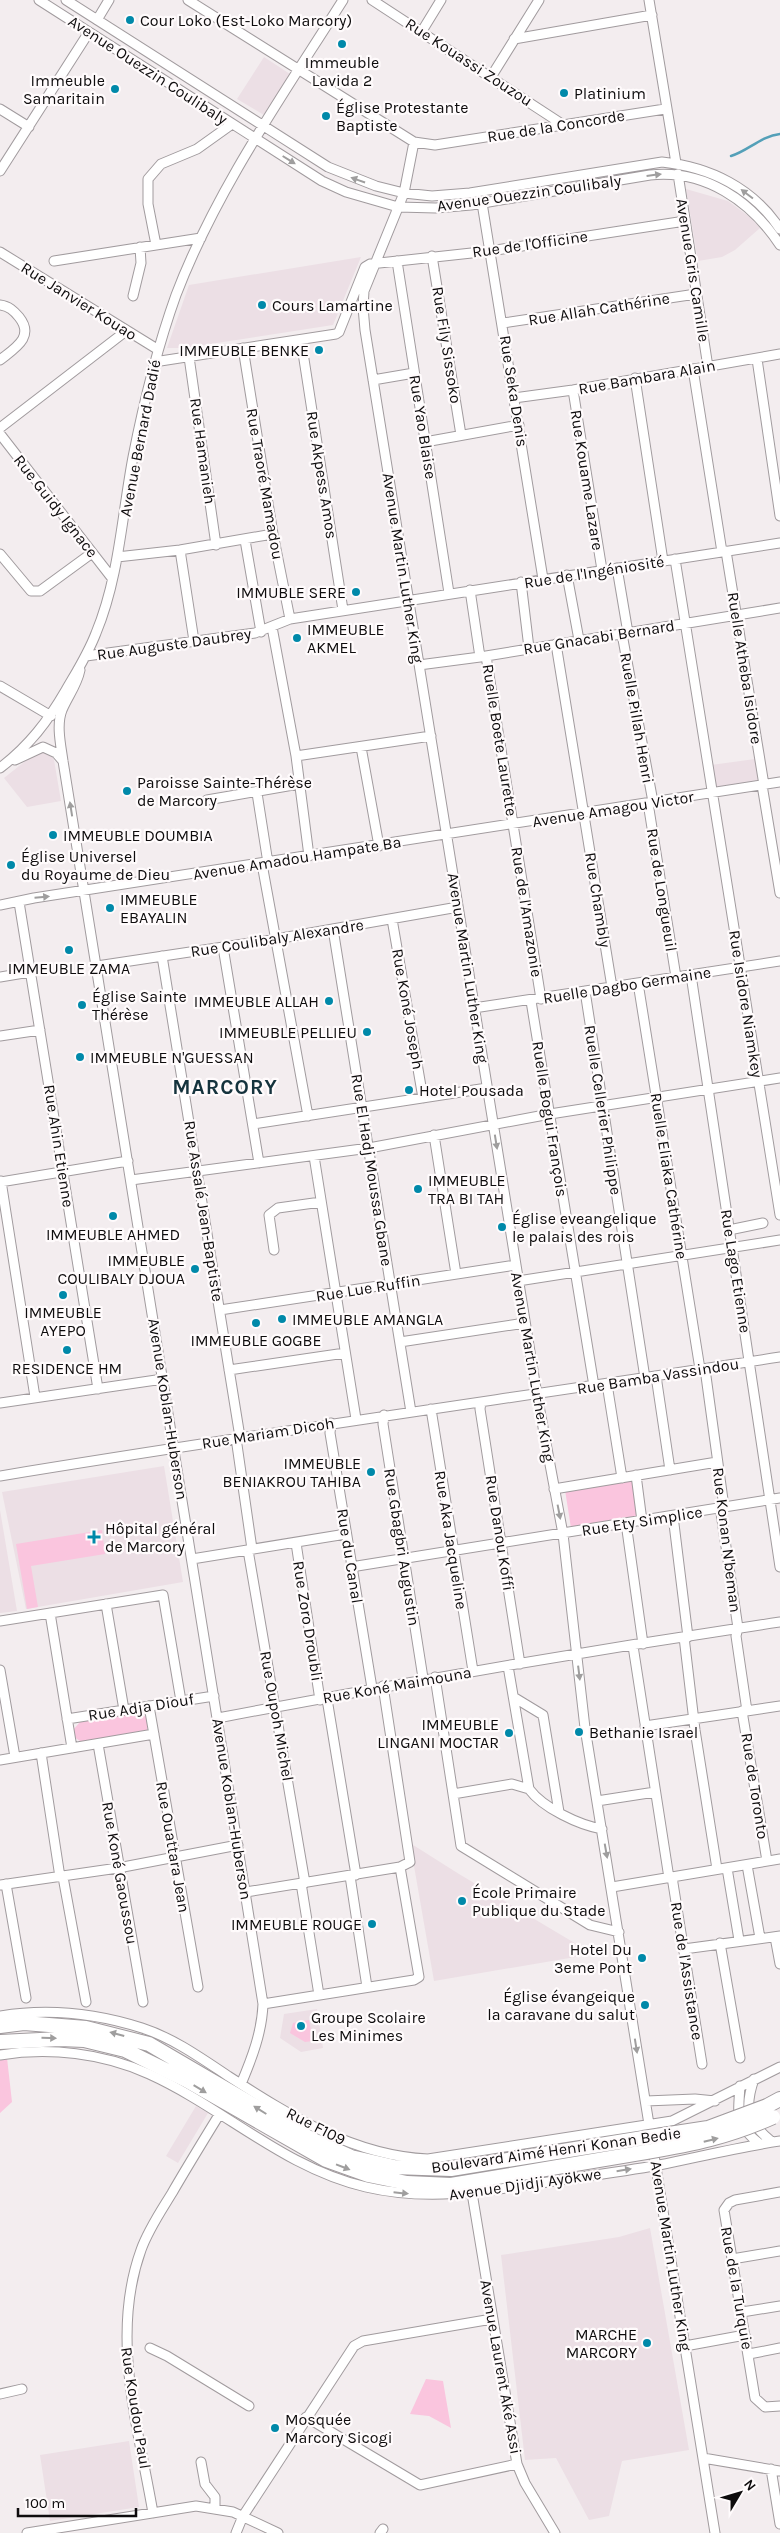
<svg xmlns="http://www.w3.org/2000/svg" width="780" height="2533" font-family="Karla,sans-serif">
<rect width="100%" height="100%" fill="#f3edef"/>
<path fill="#ecdfe5" d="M264 57 290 74 264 115 237 99Z
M686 189 728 201 751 218 760 228 735 250 722 257 698 261Z
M361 257 333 325 184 348H167L189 285Z
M38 751 50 753 54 760 61 801 27 807 4 778Z
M755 759 758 781 714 788 711 765Z
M164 1466 183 1582 26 1609 2 1492Z
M0 1510 17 1611 0 1613Z
M410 1843 459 1874 593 1954 434 1981Z
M317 2009 323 2048 301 2052 280 2038 284 2014Z
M196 2106 208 2113 178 2163 166 2156Z
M650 2228 689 2450 622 2461 609 2516 589 2520 556 2458 525 2460 501 2255 619 2237Z
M129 2441 139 2507 50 2521 40 2455Z"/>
<path fill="#fac5de" d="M632 1480 638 1517 571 1528 565 1490Z
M102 1530 105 1554 31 1566 38 1607 27 1609 16 1544Z
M139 1713 148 1718 149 1725 146 1732 83 1743 74 1737 73 1730 80 1722Z
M309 2020 313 2041 305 2042 290 2033 293 2023Z
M7 2058 12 2102 0 2113V2059Z
M426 2379 443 2381 451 2428 429 2416 410 2414Z"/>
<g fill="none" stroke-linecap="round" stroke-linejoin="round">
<path stroke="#54a0b8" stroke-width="2.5" d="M731 156C748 151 761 136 780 134"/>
<g stroke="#a19b9e" stroke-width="11">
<path id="minor" d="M39 0 322 181 346 192 398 207 436 208 471 205 650 175C705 169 751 201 780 245
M66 0 328 167 376 186 404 193 432 196 470 193 662 162C710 167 753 188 780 229
M188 0 414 142 435 145 665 109
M372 0 565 126
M649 0 676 163
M97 20 109 0
M422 31 441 0
M514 39 652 15
M491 77 539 0
M0 109 29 127
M414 142 404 193 364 291 363 307 365 330 537 1395 563 1534 585 1728 715 2533
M0 171 89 32
M678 174 708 367
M482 203 543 579
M156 245 148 204V179L161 164 197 149 232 124
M0 252 157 349
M432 256 461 435
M54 261 201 238
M397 261 449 593
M133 296 141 263 140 247
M0 305C9 306 14 311 19 317 35 337 15 348 0 360
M503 323 696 294
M301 340 343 610
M243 348 273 534 290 619
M189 357 216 545
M757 359 780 516
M154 362 336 334 339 332 365 267 370 264 490 251 685 221
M693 369 722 552
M635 378 663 561
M373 380 414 373
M573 390 602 570
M514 398 573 390 780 354
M0 428 126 331
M0 434 112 578
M425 442 519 425
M245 540 261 632
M180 550 194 641
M726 551 764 785
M0 554 31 591H40L92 553
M117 557 180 550 273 534
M675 559 780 1215
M617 568 628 633
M567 575 579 640
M521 582 529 648
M470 590 480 657
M272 627 296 756 309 856
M622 634 653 802
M556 644 612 987
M86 656 255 633 290 619 780 543
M486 656 541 999
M419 665 480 657 780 608
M80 670C77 685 68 696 62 710 56 725 61 746 63 761L263 2004C262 2032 252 2058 241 2084
M0 686 51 716
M361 747 379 846
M296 756 431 736
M15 760 43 747 56 753 63 761
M0 768C29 746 48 721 66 690 77 671 88 654 96 633 119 578 122 515 133 457 144 401 157 348 176 295 216 190 283 95 343 0
M762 785 780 893
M257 793 268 863
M207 800 299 784
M648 803 676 977
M262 864 308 1116
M19 902 98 1389
M0 905 34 898 780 782
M392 919 423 1098
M333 929 411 1412
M223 947 259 1163
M162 956 240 1437
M97 966 276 939 458 907
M691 975 780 1567
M0 977 30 972
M638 983 700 1369
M585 991 645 1378
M531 1001 594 1386
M474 1008 780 961
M0 1036 40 1030
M253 1124 487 1088
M434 1135 456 1274
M314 1156 356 1419
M131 1180 369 1148 550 1114 780 1078
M1 1181 35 1397
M0 1182 128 1161
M729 1230 763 1223
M274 1250 269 1215 278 1208 321 1202
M518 1281 780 1240
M220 1310 516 1265
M400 1342 525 1323
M705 1369 724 1507 721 1513 738 1628 736 1636 747 1711
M229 1370 345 1353
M656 1376 670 1470
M607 1384 622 1478
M481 1402 480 1409 520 1664
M0 1403 163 1379
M431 1409 473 1671
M384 1415 383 1424 423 1678
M331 1423 330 1433 372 1688
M236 1438 252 1549
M636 1475 642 1521
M0 1476C260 1433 520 1397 780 1357
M554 1489 717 1462
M673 1516 688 1637
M626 1523 643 1644
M296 1543 320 1700
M248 1550 305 1883
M192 1559 346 1534
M351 1567 780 1498
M106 1604 124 1710
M50 1613 72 1748
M0 1621 163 1595 181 1701
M684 1637 695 1730 717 1869
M633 1646 669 1878
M508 1666 529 1789C543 1808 579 1825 602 1829
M0 1670 15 1757
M435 1677 461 1846 590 1925 619 1932
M515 1698 543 1715 559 1812
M327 1699 356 1875
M149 1706 198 1987
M742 1711 767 1861
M218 1718C405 1682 592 1650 780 1622
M67 1719 214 1696
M645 1726 780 1706
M98 1744 143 2002
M41 1753 60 1877
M0 1760 154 1734
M453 1794 512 1784 529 1789
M597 1801 655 1792
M747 1865 760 1938
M727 1868 739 1940
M350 1876 367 1987
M63 1877 86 2002
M672 1877 702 2064
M301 1883 319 1995
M6 1884 26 1998
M0 1885 118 1868 238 1845
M612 1887 780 1859
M246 1892 400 1867
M775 1937 780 1964
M720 1943 740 2058
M684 1949 780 1936
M263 2004 414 1980 419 1977 400 1867 410 1862 383 1686
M0 2016C48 2008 95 2013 142 2028 173 2038 201 2058 228 2076 289 2115 353 2156 428 2159L672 2121 780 2067
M0 2055C49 2047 103 2053 149 2074 224 2108 284 2168 366 2187 425 2201 483 2192 541 2183 581 2177 620 2172 659 2165 699 2157 739 2147 780 2141
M754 2079C744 2108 747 2122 772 2142
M740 2086C738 2116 735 2125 760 2144
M646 2101 695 2099 715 2101
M780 2192 735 2200 729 2203 724 2210 755 2398 765 2407 780 2406
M472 2193 517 2464 525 2483 555 2533
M732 2259 780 2251
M742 2312 780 2306
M685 2346 745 2335
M150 2348 167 2356 249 2406
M749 2354 780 2348
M0 2394 22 2389
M306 2417 420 2485 517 2464
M703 2458 780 2471
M201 2462 205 2484 215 2497V2509
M771 2469 780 2524
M153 2513C138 2426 110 2336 141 2250 148 2230 161 2211 172 2193 187 2167 203 2141 219 2115
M27 2533 196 2506 233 2512 278 2533
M236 2533 243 2516 354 2346 363 2341 492 2319
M380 2533 383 2529"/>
</g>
<g stroke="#a19b9e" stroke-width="16">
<path id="highway" d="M0 2026 24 2023 86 2028 149 2044 313 2140 351 2157 394 2167 451 2169 643 2138
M0 2042 60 2039 84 2040 125 2050 186 2080 326 2160 368 2175 407 2183 451 2185 646 2152
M767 2106 780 2099"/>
</g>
<use href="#minor" stroke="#fff" stroke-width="9"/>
<use href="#highway" stroke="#fff" stroke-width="14"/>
<g stroke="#a19b9e" stroke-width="16" stroke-linecap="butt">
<path id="highway-bridge" d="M643 2138 708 2128 767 2106
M646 2152C694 2144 728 2137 773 2117"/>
</g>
<use href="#highway-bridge" stroke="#fff" stroke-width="14"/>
</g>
<defs><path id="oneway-solid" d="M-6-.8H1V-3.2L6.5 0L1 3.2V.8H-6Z" transform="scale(1.25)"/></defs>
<g fill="#9f9e9e">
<use href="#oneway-solid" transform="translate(289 160) rotate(32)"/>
<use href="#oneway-solid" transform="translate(654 175) rotate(-7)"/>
<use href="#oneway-solid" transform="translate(358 180) rotate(-161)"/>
<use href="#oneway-solid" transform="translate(747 194) rotate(-143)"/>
<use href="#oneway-solid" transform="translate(71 809) rotate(-99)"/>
<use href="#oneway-solid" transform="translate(42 897) rotate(-5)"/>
<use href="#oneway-solid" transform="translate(496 1142) rotate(81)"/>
<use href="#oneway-solid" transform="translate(559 1512) rotate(79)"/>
<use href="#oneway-solid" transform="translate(579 1673) rotate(83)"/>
<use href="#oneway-solid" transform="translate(606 1851) rotate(80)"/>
<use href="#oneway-solid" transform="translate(117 2034) rotate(-165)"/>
<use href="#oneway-solid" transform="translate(49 2038) rotate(1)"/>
<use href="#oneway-solid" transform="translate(636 2046) rotate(81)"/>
<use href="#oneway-solid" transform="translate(200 2089) rotate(31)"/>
<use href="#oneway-solid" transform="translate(260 2110) rotate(-148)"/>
<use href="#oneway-solid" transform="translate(711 2140) rotate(-14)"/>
<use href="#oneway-solid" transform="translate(343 2167) rotate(21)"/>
<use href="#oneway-solid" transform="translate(624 2170) rotate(-9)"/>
<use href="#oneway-solid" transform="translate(401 2193) rotate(6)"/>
</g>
<g fill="#0089a9" stroke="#fffbfc" stroke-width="2">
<circle cx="130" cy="20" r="5"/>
<circle cx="342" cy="44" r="5"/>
<circle cx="115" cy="89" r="5"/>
<circle cx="564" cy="93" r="5"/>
<circle cx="326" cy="116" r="5"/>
<circle cx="262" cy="305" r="5"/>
<circle cx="319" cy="350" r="5"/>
<circle cx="356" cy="592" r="5"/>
<circle cx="297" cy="638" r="5"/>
<circle cx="127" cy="791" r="5"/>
<circle cx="53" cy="835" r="5"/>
<circle cx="11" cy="865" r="5"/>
<circle cx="110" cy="908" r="5"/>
<circle cx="69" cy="950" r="5"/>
<circle cx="329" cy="1001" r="5"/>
<circle cx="82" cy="1005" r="5"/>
<circle cx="367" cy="1032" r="5"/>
<circle cx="80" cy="1057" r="5"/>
<circle cx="409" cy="1090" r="5"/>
<circle cx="418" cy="1189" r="5"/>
<circle cx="113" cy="1216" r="5"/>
<circle cx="502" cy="1227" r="5"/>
<circle cx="195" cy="1269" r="5"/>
<circle cx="63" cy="1295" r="5"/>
<circle cx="282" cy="1319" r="5"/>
<circle cx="256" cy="1323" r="5"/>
<circle cx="67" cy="1350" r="5"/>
<circle cx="371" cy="1472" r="5"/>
<path d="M91.5 1529.5h5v5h5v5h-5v5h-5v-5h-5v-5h5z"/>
<circle cx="579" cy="1732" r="5"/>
<circle cx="509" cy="1733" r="5"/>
<circle cx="462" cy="1901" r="5"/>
<circle cx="372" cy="1924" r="5"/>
<circle cx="642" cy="1958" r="5"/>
<circle cx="645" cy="2005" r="5"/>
<circle cx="301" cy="2026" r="5"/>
<circle cx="647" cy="2343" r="5"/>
<circle cx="275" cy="2428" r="5"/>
</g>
<g text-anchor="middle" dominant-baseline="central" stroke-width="4.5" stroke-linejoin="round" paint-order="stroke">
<g font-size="16" fill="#0e0c0d" stroke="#fffbfc" text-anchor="start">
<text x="140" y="20">Cour Loko (Est-Loko Marcory)</text>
<text x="342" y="62" text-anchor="middle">Immeuble<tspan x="342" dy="18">Lavida 2</tspan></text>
<text x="105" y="80" text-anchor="end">Immeuble<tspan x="105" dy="18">Samaritain</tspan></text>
<text x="574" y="93">Platinium</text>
<text x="336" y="107">Église Protestante<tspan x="336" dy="18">Baptiste</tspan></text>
<text x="272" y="305">Cours Lamartine</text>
<text x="309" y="350" text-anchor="end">IMMEUBLE BENKE</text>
<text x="346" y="592" text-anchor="end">IMMUBLE SERE</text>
<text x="307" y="629">IMMEUBLE<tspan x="307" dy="18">AKMEL</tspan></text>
<text x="137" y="782">Paroisse Sainte-Thérèse<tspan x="137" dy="18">de Marcory</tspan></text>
<text x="63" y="835">IMMEUBLE DOUMBIA</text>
<text x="21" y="856">Église Universel<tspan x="21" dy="18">du Royaume de Dieu</tspan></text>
<text x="120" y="899">IMMEUBLE<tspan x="120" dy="18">EBAYALIN</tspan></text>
<text x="69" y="968" text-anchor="middle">IMMEUBLE ZAMA</text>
<text x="92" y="996">Église Sainte<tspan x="92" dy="18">Thérèse</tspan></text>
<text x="319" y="1001" text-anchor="end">IMMEUBLE ALLAH</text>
<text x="357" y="1032" text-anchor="end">IMMEUBLE PELLIEU</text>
<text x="90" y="1057">IMMEUBLE N'GUESSAN</text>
<text x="419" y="1090">Hotel Pousada</text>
<text x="428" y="1180">IMMEUBLE<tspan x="428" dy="18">TRA BI TAH</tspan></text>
<text x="512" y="1218">Église eveangelique<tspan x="512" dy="18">le palais des rois</tspan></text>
<text x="113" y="1234" text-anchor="middle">IMMEUBLE AHMED</text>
<text x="185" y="1260" text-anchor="end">IMMEUBLE<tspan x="185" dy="18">COULIBALY DJOUA</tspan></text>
<text x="63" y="1312" text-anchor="middle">IMMEUBLE<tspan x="63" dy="18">AYEPO</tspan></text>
<text x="292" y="1319">IMMEUBLE AMANGLA</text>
<text x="256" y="1340" text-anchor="middle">IMMEUBLE GOGBE</text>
<text x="67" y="1368" text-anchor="middle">RESIDENCE HM</text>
<text x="361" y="1463" text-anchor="end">IMMEUBLE<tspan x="361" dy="18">BENIAKROU TAHIBA</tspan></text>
<text x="105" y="1528">Hôpital général<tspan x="105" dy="18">de Marcory</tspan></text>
<text x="499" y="1724" text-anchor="end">IMMEUBLE<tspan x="499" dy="18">LINGANI MOCTAR</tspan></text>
<text x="589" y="1732">Bethanie Israel</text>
<text x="472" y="1892">École Primaire<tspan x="472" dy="18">Publique du Stade</tspan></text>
<text x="362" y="1924" text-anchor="end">IMMEUBLE ROUGE</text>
<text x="632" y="1949" text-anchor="end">Hotel Du<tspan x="632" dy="18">3eme Pont</tspan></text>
<text x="635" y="1996" text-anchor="end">Église évangeique<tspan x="635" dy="18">la caravane du salut</tspan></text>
<text x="311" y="2017">Groupe Scolaire<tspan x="311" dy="18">Les Minimes</tspan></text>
<text x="637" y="2334" text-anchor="end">MARCHE<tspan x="637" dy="18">MARCORY</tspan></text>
<text x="285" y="2419">Mosquée<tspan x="285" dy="18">Marcory Sicogi</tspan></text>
</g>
<g font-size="16" fill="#0e0c0d" stroke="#fffbfc">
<text transform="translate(469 62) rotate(33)">Rue Kouassi Zouzou</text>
<text transform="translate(148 70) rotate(33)">Avenue Ouezzin Coulibaly</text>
<text transform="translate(556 126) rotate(-9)">Rue de la Concorde</text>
<text transform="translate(529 193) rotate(-8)">Avenue Ouezzin Coulibaly</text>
<text transform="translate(530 244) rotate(-8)">Rue de l'Officine</text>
<text transform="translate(693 270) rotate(81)">Avenue Gris Camille</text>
<text transform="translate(79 301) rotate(32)">Rue Janvier Kouao</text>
<text transform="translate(599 309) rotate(-9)">Rue Allah Cathérine</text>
<text transform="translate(447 345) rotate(81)">Rue Fily Sissoko</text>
<text transform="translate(647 377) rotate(-10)">Rue Bambara Alain</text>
<text transform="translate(514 391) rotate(81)">Rue Seka Denis</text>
<text transform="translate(423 427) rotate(81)">Rue Yao Blaise</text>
<text transform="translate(140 438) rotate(-79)">Avenue Bernard Dadié</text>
<text transform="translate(203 451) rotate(82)">Rue Hamanieh</text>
<text transform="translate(322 475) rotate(81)">Rue Akpess Amos</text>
<text transform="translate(587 480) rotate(81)">Rue Kouame Lazare</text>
<text transform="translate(265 484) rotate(80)">Rue Traoré Mamadou</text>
<text transform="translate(56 506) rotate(52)">Rue Guidy Ignace</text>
<text transform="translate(403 568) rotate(81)">Avenue Martin Luther King</text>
<text transform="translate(594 572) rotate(-9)">Rue de l'Ingéniosité</text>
<text transform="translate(599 637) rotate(-9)">Rue Gnacabi Bernard</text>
<text transform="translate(174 644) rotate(-8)">Rue Auguste Daubrey</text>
<text transform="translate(745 668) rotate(81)">Ruelle Atheba Isidore</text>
<text transform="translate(637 718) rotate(80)">Ruelle Pillah Henri</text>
<text transform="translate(500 740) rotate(81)">Ruelle Boete Laurette</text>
<text transform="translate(613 809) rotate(-9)">Avenue Amagou Victor</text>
<text transform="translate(297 858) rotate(-9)">Avenue Amadou Hampate Ba</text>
<text transform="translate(662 890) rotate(81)">Rue de Longueuil</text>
<text transform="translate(598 900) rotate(81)">Rue Chambly</text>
<text transform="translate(527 912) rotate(81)">Rue de l'Amazonie</text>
<text transform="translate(277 938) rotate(-9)">Rue Coulibaly Alexandre</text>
<text transform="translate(468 968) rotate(81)">Avenue Martin Luther King</text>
<text transform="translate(627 985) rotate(-9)">Ruelle Dagbo Germaine</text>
<text transform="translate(746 1004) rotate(81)">Rue Isidore Niamkey</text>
<text transform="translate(408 1009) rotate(80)">Rue Koné Joseph</text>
<text transform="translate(603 1110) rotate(81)">Ruelle Cellerier Philippe</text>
<text transform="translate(550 1119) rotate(81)">Ruelle Bogui François</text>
<text transform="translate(59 1146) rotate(81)">Rue Ahin Etienne</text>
<text transform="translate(372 1170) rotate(81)">Rue El Hadj Moussa Gbane</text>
<text transform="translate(669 1176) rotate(81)">Ruelle Eliaka Cathérine</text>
<text transform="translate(204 1211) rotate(81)">Rue Assalé Jean-Baptiste</text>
<text transform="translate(736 1271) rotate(81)">Rue Lago Etienne</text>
<text transform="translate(368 1288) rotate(-9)">Rue Lue Ruffin</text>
<text transform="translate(533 1367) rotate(80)">Avenue Martin Luther King</text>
<text transform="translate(658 1376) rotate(-9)">Rue Bamba Vassindou</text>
<text transform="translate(168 1409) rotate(81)">Avenue Koblan-Huberson</text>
<text transform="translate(268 1433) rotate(-9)">Rue Mariam Dicoh</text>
<text transform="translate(642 1521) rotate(-9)">Rue Ety Simplice</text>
<text transform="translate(500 1533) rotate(81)">Rue Danou Koffi</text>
<text transform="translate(451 1540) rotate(81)">Rue Aka Jacqueline</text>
<text transform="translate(727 1540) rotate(83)">Rue Konan N'beman</text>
<text transform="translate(402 1547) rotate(81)">Rue Gbagbri Augustin</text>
<text transform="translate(350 1556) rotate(81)">Rue du Canal</text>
<text transform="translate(308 1621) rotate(81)">Rue Zoro Droubli</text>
<text transform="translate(397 1685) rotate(-10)">Rue Koné Maimouna</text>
<text transform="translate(141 1707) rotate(-9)">Rue Adja Diouf</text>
<text transform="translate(277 1716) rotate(80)">Rue Oupoh Michel</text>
<text transform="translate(755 1786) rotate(81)">Rue de Toronto</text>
<text transform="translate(232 1809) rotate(81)">Avenue Koblan-Huberson</text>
<text transform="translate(173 1847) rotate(80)">Rue Ouattara Jean</text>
<text transform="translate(120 1873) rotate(80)">Rue Koné Gaoussou</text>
<text transform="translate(687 1971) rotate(81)">Rue de l'Assistance</text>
<text transform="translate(316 2126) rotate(27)">Rue F109</text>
<text transform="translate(556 2150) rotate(-8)">Boulevard Aimé Henri Konan Bedie</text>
<text transform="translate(525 2184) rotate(-8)">Avenue Djidji Ayökwe</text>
<text transform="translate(671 2256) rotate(81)">Avenue Martin Luther King</text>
<text transform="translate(737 2288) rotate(80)">Rue de la Turquie</text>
<text transform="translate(501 2367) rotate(80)">Avenue Laurent Aké Assi</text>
<text transform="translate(136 2408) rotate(81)">Rue Koudou Paul</text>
</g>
<g font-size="21" font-weight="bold" letter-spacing="1" fill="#15333d" stroke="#fffbfc">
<text x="225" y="1087">MARCORY</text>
</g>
</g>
<g transform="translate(740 2493) rotate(52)" stroke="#fffbfc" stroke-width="4" paint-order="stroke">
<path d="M0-4L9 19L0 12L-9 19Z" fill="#0e0c0d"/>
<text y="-8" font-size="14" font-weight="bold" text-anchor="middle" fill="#0e0c0d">N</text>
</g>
<path d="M18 2508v8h118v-8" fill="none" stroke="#0e0c0d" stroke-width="2.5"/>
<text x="25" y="2508" font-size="15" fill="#0e0c0d" stroke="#fffbfc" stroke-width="4" paint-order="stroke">100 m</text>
</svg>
